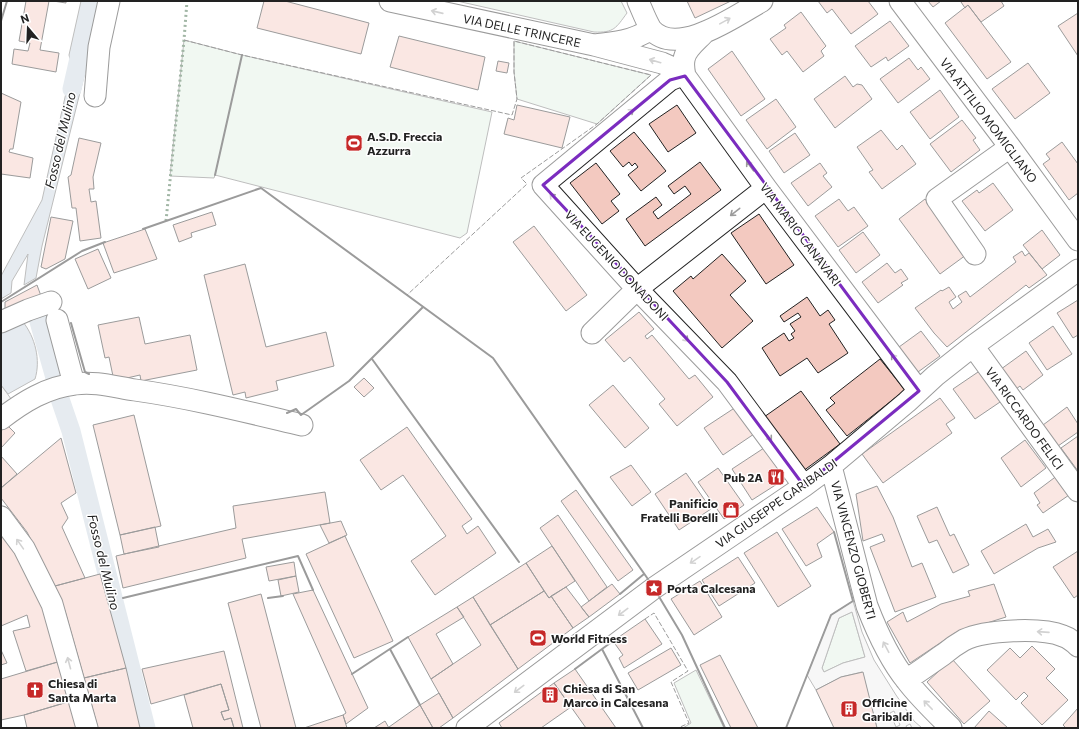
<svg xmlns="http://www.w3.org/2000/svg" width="1079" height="729" font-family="Commissioner,sans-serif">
<rect width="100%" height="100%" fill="#fff"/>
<path fill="#e0efe3" stroke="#6f6f6f" d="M457 1H621L627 13C616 28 614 33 594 32Z
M184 40 242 55 492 112 467 233 460 238 215 175 214 178 170 176Z
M514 41 651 75 597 124 517 99 514 72Z
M852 612 865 657 843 663 824 672 822 668 839 618Z
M696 670 724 728H683L691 723 674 683Z"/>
<path fill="#ededed" stroke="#6f6f6f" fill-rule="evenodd" d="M1 385 14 403 1 412Z
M853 601 862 632 874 660 896 695 914 721 922 728H912L910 724 906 726 907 728H877L862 672 841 677 816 690 807 675 831 615ZM852 612 865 657 843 663 824 672 822 668 839 618ZM894 711 900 725 896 727 890 713Z"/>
<path fill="#c7d3dd" stroke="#6f6f6f" d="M81 1H103L92 50 70 59 69 55Z
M88 60 42 246 36 278 24 285 28 254 12 281 11 293 1 299V276L42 200 72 66Z
M23 322C35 337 41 360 35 379L8 394 1 385V326Z"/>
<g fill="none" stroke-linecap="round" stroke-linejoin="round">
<path stroke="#c7d3dd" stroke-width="19" d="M72 89 92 1
M36 311 55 378
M59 396 71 431 146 728"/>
</g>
<path fill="#f3c9c0" stroke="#222" d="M26 1H49L40 50 59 53 56 72 12 64 14 49 28 51 30 43 19 41Z
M53 1H66V3Z
M264 1H285L369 23 361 54 257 28Z
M687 1H731L695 18Z
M818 1H868L878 14 851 34 832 9 827 13Z
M928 1H941L933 7Z
M963 1H1001L1004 6 981 22 968 5 965 8 961 2Z
M968 5 1011 62 987 79 945 23Z
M801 12 826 46 821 51 824 56 803 72 787 51 782 55 770 39 786 28 784 25Z
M1078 13V56L1058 26Z
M890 21 909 46 888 61 886 57 871 67 855 46Z
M399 36 485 57 478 90 390 67Z
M732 51 765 99 741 116 708 69Z
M909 58 918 70 921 67 930 79 898 103 880 79Z
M498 61 509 63 507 73 496 71Z
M1028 63 1050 93 1015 119 992 89Z
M845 76 853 87 857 84 862 85 872 99 835 128 814 99Z
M940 90 959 117 930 139 910 112Z
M1 93 21 102 13 149H10L9 152 33 158 30 178 1 174Z
M776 99 796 127 767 149 746 120Z
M517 105 570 117 562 148 504 134 508 118 514 120Z
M677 105 696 133 668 152 649 124Z
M962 120 976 138 973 140 980 150 951 172 930 144Z
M881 130 897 150 902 145 916 164 882 189 869 172 873 170 857 147Z
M634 132 666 171 641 191 628 175 638 167 635 163 632 166 629 162 623 167 610 151Z
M795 133 810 155 784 173 769 151Z
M79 138 101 143 93 177 94 189H89L91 202 96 201 101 238 80 241 76 208H72L68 177 71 175Z
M1062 142 1078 164V193L1069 200 1043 164 1050 159 1046 154Z
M700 162 721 190 645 246 626 219 656 197 662 205 653 212 658 219 691 194 685 186 674 194 668 186Z
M596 163 620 194 611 201 619 211 602 224 570 183Z
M820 163 827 173 823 176 832 187 808 206 791 183Z
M993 183 1013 210 985 231 962 201 977 190 979 193Z
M839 199 848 211 854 207 868 226 838 247 815 216Z
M925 199 966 255 940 274 899 219Z
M212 212 216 225 191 233 192 237 179 242 173 225Z
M759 214 794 265 766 284 731 233Z
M51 217 73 221 65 259 46 269 41 267Z
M534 226 587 295 566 311 513 242Z
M145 229 157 259 114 273 103 243Z
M1042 230 1060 255 1042 269 1023 245Z
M863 232 880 255 856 273 839 250Z
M98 249 111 278 88 289 75 259Z
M1022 251 1025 256 1029 253 1047 275 1029 288 1026 285 947 347 934 333 915 308 941 290 942 291 949 287 956 297 949 302 953 309 962 302 958 296 966 291 970 297 1016 262 1013 257Z
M722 254 746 281 730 295 753 321 722 348 673 291 691 276 693 279Z
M887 263 895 273 901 269 908 279 901 283 903 285 878 303 862 282Z
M245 264 266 347 326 332 334 366 276 381 278 390 246 398 245 392 233 395 204 275Z
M37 285 41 296 5 312V302Z
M807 297 820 316 828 310 835 320 829 324 848 353 818 373 807 358 780 376 762 348 784 333 789 341 794 338 791 334 795 331 790 324 801 317 798 313 784 322 780 316Z
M1078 300V335L1073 338 1057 313Z
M639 312 654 329 645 336 647 339 652 335 689 379 695 375 713 397 677 426 659 404 665 399 630 357 624 362 605 340Z
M139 317 145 344 190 335 197 370 141 381 140 375 114 381 109 357 105 358 98 325Z
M1053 326 1072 354 1047 370 1029 343Z
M921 331 940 356 918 372 899 347Z
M1026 351 1043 375 1023 390 1020 386 1011 393 997 372Z
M880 359 905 390 847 436 826 410 835 403 830 398Z
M981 370 1003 400 975 419 953 389Z
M364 378 374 388 364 397 354 387Z
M613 385 649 428 625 448 589 405Z
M801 391 840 444 803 471 764 417Z
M940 398 955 418 946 424 952 433 883 483 862 454Z
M736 407 754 434 723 455 704 428Z
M1067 407 1078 424V432L1058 446 1043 425Z
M134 415 161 526 120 535 93 425Z
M3 421 15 433 1 448V423Z
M407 427 472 519 462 526 467 534 478 526 496 553 435 595 411 561 446 536 403 475 381 490 360 460Z
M1078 436V471L1061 448Z
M61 438 76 493 61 503 68 518 62 527 85 578 55 586 27 532 1 498V488Z
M1025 440 1046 468 1021 487 1001 458Z
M764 448 785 479 752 500 732 469Z
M1 456 17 474 1 488Z
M631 465 651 492 632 506 610 477Z
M718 468 744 505 724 519 698 482Z
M686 473 711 509 679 530 655 494Z
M1058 475 1072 493 1043 513 1037 505 1040 503 1034 493Z
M877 486 893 517 912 567 922 563 936 597 895 612 870 547 885 541 882 534 863 541 856 494Z
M576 490 633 570 618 581 561 501Z
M325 492 330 523 242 539 246 558 123 588 116 556 236 528 233 506Z
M817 507 834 532 817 544 822 557 806 566 782 529Z
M937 507 950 536 954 534 969 565 953 573 937 540 929 543 917 516Z
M558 515 607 587 589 601 540 528Z
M341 521 347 535 329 543 320 525Z
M1026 524 1033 537 1048 529 1056 542 1038 548 994 574 981 551Z
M155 527 159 547 124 554 120 535Z
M1 531 20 557 42 605 61 661 26 671 13 631 30 627 27 615 1 626Z
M777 532 811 586 778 607 744 553Z
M345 536 393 641 354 658 306 554Z
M552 546 575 581 549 598 526 563Z
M1078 551V595L1074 598 1053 567Z
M738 557 755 583 719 606 702 580Z
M294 562 296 576 269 581 266 567Z
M526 563 544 591 490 625 473 597Z
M100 574 126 668 84 678 65 611 55 586Z
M296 576 299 592 281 596 278 580Z
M700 581 722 617 694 635 671 599Z
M612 584 620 594 589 617 581 607Z
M994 584 1006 617 955 633 910 663 887 622 903 612 907 622 941 604 970 596 968 591Z
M566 587 589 617 573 628 551 596Z
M313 590 368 708 346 724 343 715 346 713 293 594Z
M544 591 549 598 551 596 573 628 518 669 490 625Z
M261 594 296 728H261L228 603Z
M473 597 518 669 453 718 431 679 481 645 457 607Z
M457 607 464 617 436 634 453 664 431 679 408 637Z
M645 619 662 644 624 668 619 658 623 655 613 641Z
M1032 646 1055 669 1046 678 1068 700 1042 725 1021 703 1028 696 1024 692 1016 700 987 670 1010 648 1020 658Z
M671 648 681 665 638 690 628 673Z
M1 650 7 663 1 665Z
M224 651 243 728H234L231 718 224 720 221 712 229 710 221 684 151 704 142 669Z
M720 655 758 728H731L700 665Z
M952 659 990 701 964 724 927 682Z
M61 661 71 701 24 715 1 720V679Z
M126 668 140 728H98L84 678Z
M575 669 616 728H586L554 683Z
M863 672 877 728H834L816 690 841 677Z
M554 683 571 707 541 728H502L499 723Z
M221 684 229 710 221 712 224 720 231 718 234 728H193L184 695Z
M439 693 453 718 439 728H433L420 705Z
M71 701 77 728H27L24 715Z
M420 705 433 728H389V727Z
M1078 708V728H1066L1063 725Z
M989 711 1008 728H974Z
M343 715 347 728H304Z
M385 721 389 728H374Z"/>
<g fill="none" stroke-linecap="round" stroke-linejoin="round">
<g stroke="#222" stroke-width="23">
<path id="minor" d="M390 1 594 45C615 43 633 41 651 29
M638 1C642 10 646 21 651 29 676 59 737 15 762 1
M900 1 1010 147 1078 240
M705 32C698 40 685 49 684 60 683 65 684 71 685 76L677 77 670 80 543 185 637 289 727 382 804 486
M594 45 662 63 671 67 685 76 766 188 919 391
M95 96 99 47 109 1
M975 254 937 199 1010 147
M57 320 74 384
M1 322 28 310 51 302
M592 333 637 289 766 188
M973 346 1078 491
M1 419C23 402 47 387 75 384 95 381 115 387 135 390 192 398 247 412 302 425
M831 466 867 606C877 632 889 659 907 681 920 698 936 713 951 728
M1 517 24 548 52 604 87 728
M906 680C919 672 931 663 944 654 950 649 957 644 964 640 985 630 1041 627 1063 636 1069 638 1074 642 1078 646
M467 728 654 588 804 486 831 466 907 402 935 376 973 346 1078 270"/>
</g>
<use href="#minor" stroke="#fff" stroke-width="21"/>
<path stroke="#2f5e38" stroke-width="3" stroke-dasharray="2 3" stroke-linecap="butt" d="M166 221 184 40 187 1"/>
<path stroke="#222" stroke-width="1" stroke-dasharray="5 2" stroke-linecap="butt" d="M184 40 242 55 512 115 517 99 514 72V41L651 75 597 124 521 178 527 184 407 295
M645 619 654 613 688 671 671 682 689 723 678 728"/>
<path stroke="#222" stroke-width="2" d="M1 21 7 1
M215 175 242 55
M143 229 261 188 493 358 650 582
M1 302 82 251 105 242
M71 323 85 372 89 374
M372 359 519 562
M287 413 296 409 301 415 349 381 423 307
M620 594 644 574
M658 595 682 635 725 728
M123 598 298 556 313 590
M268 598 283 596
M390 649 420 705
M602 649 613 641
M575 669 602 649 643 728
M352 674 408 637
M786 728 831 615 853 601 834 532"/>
</g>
<defs><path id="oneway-shaft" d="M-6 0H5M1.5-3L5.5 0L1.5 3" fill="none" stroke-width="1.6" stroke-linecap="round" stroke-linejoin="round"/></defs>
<g stroke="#9c9c9c">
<use href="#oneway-shaft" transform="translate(437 12) rotate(-167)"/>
<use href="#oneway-shaft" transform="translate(725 21) rotate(-29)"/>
<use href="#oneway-shaft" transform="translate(655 61) rotate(-164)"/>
<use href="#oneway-shaft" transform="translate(629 113) rotate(-39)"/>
<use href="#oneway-shaft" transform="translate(750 166) rotate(-126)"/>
<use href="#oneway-shaft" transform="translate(554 198) rotate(-133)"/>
<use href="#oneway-shaft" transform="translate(735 212) rotate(142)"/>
<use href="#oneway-shaft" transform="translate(684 337) rotate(46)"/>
<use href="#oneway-shaft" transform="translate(895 359) rotate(-127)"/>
<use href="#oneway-shaft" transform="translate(768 436) rotate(53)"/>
<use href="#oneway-shaft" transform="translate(20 544) rotate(-125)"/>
<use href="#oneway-shaft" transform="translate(695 560) rotate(146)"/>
<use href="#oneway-shaft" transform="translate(623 612) rotate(143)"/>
<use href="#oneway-shaft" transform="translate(1043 632) rotate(-176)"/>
<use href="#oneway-shaft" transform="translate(886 647) rotate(-118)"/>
<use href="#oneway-shaft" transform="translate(69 663) rotate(-105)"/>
<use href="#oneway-shaft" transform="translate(519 689) rotate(143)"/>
<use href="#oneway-shaft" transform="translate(928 705) rotate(-134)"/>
</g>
<path d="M0 0H1079V729H0ZM685 76 919 391 804 486 727 382 543 185 670 80Z" fill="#fff" fill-opacity=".55" fill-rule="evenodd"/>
<path fill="none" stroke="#7b2cbf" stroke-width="3" stroke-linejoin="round" d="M685 76 919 391 804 486 727 382 543 185 670 80Z"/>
<defs>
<g id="stadium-square" transform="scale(0.9)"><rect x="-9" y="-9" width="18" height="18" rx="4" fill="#c62828" stroke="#fff"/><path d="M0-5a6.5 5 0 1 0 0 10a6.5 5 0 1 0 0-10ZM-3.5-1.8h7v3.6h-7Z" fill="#fff"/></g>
<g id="restaurant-square" transform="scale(0.9)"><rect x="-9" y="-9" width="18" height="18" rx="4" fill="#c62828" stroke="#fff"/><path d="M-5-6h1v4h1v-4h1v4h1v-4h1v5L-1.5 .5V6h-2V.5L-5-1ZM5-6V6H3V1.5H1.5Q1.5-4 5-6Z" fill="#fff"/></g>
<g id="shop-square" transform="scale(0.9)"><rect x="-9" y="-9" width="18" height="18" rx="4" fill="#c62828" stroke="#fff"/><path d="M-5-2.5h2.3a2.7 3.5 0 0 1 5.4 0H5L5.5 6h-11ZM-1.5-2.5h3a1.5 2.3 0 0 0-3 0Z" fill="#fff"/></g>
<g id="sight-square" transform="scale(0.9)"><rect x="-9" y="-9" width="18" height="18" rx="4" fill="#c62828" stroke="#fff"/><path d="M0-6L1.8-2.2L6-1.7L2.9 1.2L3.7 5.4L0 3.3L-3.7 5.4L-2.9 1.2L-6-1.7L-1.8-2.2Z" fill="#fff"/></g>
<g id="church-square" transform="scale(0.9)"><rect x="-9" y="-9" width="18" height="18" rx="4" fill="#c62828" stroke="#fff"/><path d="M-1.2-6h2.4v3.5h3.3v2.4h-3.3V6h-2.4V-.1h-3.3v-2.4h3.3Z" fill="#fff"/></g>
<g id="building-square" transform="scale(0.9)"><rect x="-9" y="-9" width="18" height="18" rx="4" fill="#c62828" stroke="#fff"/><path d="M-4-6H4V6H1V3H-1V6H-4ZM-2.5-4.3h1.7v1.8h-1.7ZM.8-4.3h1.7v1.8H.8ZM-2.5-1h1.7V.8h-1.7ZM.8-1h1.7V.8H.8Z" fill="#fff"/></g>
</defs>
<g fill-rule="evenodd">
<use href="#stadium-square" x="354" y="143"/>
<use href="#restaurant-square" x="776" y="477"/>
<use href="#shop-square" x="731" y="510"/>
<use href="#sight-square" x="654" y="588"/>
<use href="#stadium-square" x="538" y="638"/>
<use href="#church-square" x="35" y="690"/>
<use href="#building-square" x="550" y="695"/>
<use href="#building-square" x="849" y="709"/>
</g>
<g text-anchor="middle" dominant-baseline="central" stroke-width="3" stroke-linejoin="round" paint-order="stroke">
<g font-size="12" fill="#222" stroke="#fff">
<text transform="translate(522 30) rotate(12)">VIA DELLE TRINCERE</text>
<text transform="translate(989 120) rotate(53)">VIA ATTILIO MOMIGLIANO</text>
<text transform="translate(801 234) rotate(53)">VIA MARIO CANAVARI</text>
<text transform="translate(617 265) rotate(47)">VIA EUGENIO DONADONI</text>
<text transform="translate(1025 418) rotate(54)">VIA RICCARDO FELICI</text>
<text transform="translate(776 503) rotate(-35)">VIA GIUSEPPE GARIBALDI</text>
<text transform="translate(854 550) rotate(75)">VIA VINCENZO GIOBERTI</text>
</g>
<g font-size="12" font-weight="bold" fill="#222" stroke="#fff" text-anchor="start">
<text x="367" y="136">A.S.D. Freccia<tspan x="367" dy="14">Azzurra</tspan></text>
<text x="763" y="477" text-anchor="end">Pub 2A</text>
<text x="718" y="503" text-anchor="end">Panificio<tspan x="718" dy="14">Fratelli Borelli</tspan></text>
<text x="667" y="588">Porta Calcesana</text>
<text x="551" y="638">World Fitness</text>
<text x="48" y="683">Chiesa di<tspan x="48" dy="14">Santa Marta</tspan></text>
<text x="563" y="688">Chiesa di San<tspan x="563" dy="14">Marco in Calcesana</tspan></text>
<text x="862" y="702">Officine<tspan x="862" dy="14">Garibaldi</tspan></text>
</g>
<g font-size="13" font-style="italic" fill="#222" stroke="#fff">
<text transform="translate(60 140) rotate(-77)">Fosso del Mulino</text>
<text transform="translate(104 562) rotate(76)">Fosso del Mulino</text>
</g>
</g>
<rect width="1079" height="729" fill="none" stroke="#222222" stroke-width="4"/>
<g transform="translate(28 28) rotate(341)" stroke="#ffffff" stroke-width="3" paint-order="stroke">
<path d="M0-3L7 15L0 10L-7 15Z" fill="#222222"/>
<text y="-6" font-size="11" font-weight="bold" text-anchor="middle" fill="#222222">N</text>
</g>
</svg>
